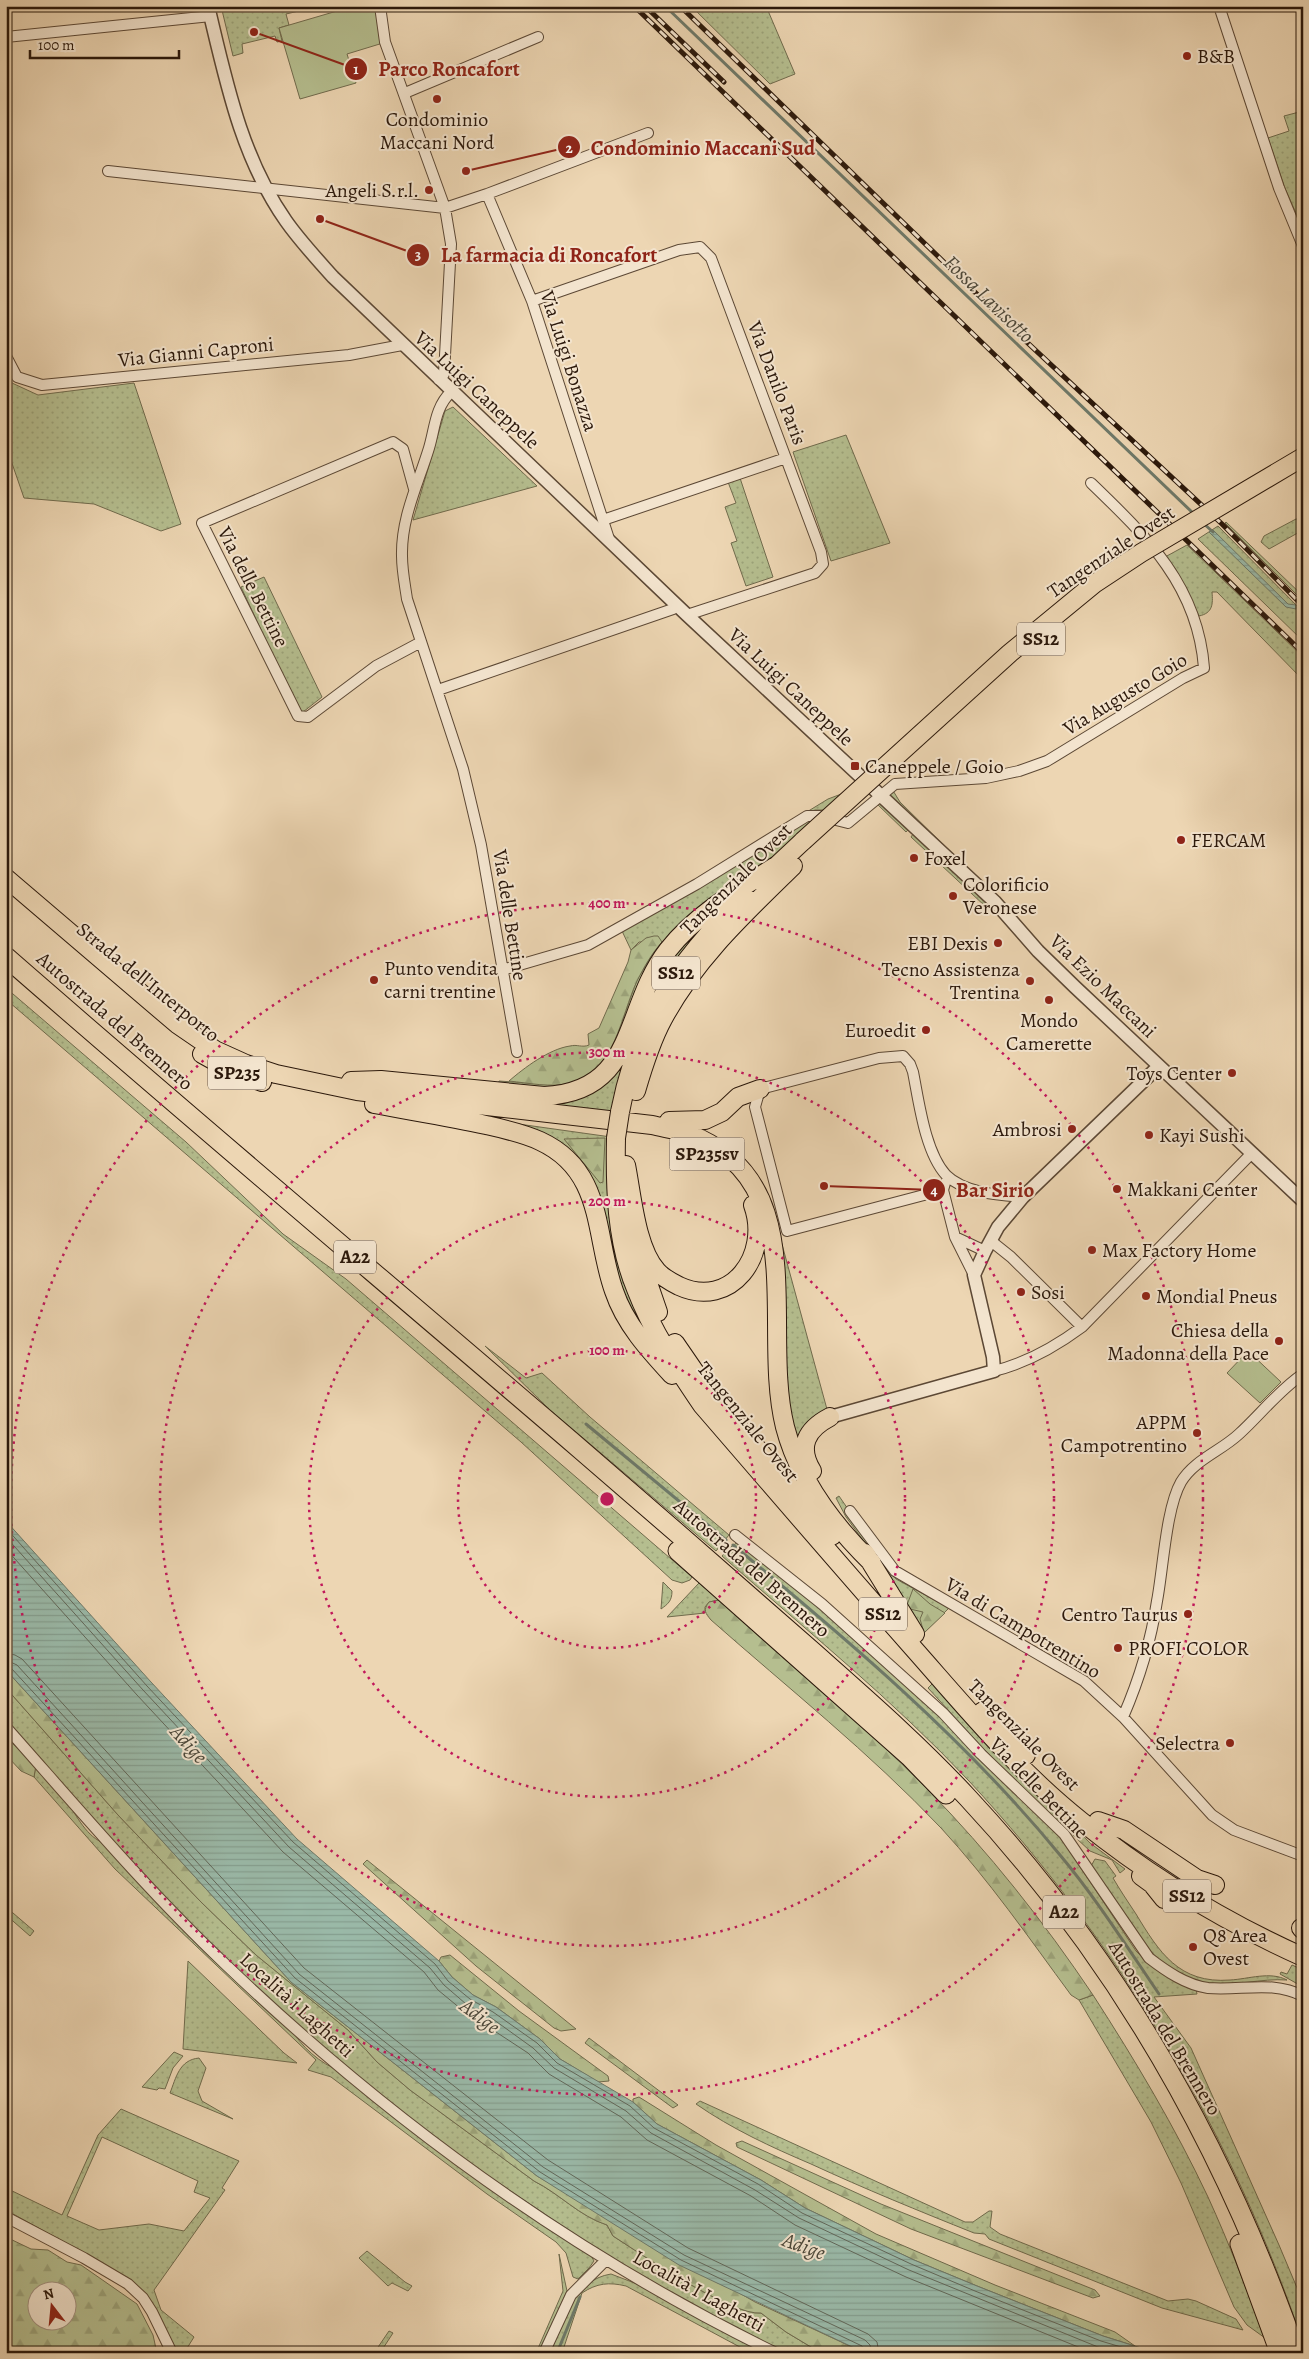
<svg xmlns="http://www.w3.org/2000/svg" width="1309" height="2359" font-family="Alegreya,serif">
<defs>
<pattern id="grass-dots" width="8" height="8" patternUnits="userSpaceOnUse" patternTransform="scale(1.25)"><rect width="8" height="8" fill="#b5be8f"/><path d="M2 2h.1M6 6h.1" fill="none" stroke="#9ca37a" stroke-width="1.8" stroke-linecap="round"/></pattern>
<pattern id="forest-firs" width="22" height="20" patternUnits="userSpaceOnUse" patternTransform="scale(1.25)"><rect width="22" height="20" fill="#b5be8f"/><path d="M5 1l3.5 6h-7zM16 11l3.5 6h-7z" fill="#9ca37a"/></pattern>
<pattern id="water-rules" width="6" height="5" patternUnits="userSpaceOnUse" patternTransform="scale(1.25)"><rect width="6" height="5" fill="#9ab9a8"/><path d="M0 2.5h6" fill="none" stroke="#859e8f"/></pattern>
</defs>
<rect width="100%" height="100%" fill="#edd6b3"/>
<filter id="stains"><feTurbulence type="fractalNoise" baseFrequency=".004" numOctaves="4"/><feColorMatrix values="0 0 0 0 .2 0 0 0 0 .09 0 0 0 0 .02 0 0 0 .5 -.17"/></filter>
<radialGradient id="worn" r=".72"><stop offset=".6" stop-color="#630" stop-opacity="0"/><stop offset="1" stop-color="#630" stop-opacity=".3"/></radialGradient>
<path fill="url(#grass-dots)" stroke="#706b4d" fill-rule="evenodd" d="M221 6H320L286 14 289 25 279 28 282 41 277 42 275 36 242 44 243 53 233 56Z
M691 6H766L795 74 770 84Z
M1303 111V229L1284 186 1268 138 1289 131 1284 116Z
M6 374 12 383 38 395 134 383 181 524 161 531 94 504 24 498 6 446Z
M453 407 537 486 413 520 445 411Z
M846 435 890 543 831 561 793 452Z
M740 478 773 577 746 586 731 543 737 541 725 507 736 503 728 482Z
M1296 519H1300L1303 530 1269 549 1261 542 1264 536Z
M1226 522 1303 596V601L1225 523Z
M1218 526 1303 612V641L1198 539Z
M1187 545 1303 657V680L1217 592H1212C1213 604 1213 613 1199 616L1175 568 1165 557Z
M264 577 322 697 303 712 298 709 241 587Z
M892 789 900 802 967 868 888 796Z
M844 793 826 810H815L797 818 828 799Z
M879 802 908 830 906 832 877 804Z
M806 820H816L799 837 698 914 613 1057 571 1088 498 1086 499 1081 555 1085 569 1083 605 1060 615 1041 637 980 653 953 662 942H639L631 950 622 931Z
M913 834 988 905 986 907 911 837Z
M716 915 614 1114 435 1090 588 1092 674 950Z
M6 988 186 1142 283 1234 346 1279 692 1577 690 1580 682 1583 672 1580 521 1442 9 1002 6 997Z
M504 1122 611 1137V1189L674 1374 629 1312 591 1181Z
M774 1215 828 1413 801 1444 790 1431Z
M485 1346 526 1378 542 1373 590 1417 729 1535 716 1551 549 1409Z
M839 1496 896 1579 949 1608 924 1633 882 1566 846 1517 836 1498Z
M738 1542 803 1594 940 1715 1059 1835 1136 1951C1153 1969 1172 1983 1196 1989L1197 1994 1154 1997 1191 2048 1279 2245 1303 2302V2343C1233 2134 1119 1943 969 1781 893 1700 805 1629 722 1556L729 1548Z
M663 1582 672 1591C672 1601 668 1604 661 1609Z
M699 1583 719 1600 709 1602 705 1607V1613L667 1617Z
M934 1682 1090 1843 1125 1869 1120 1873 1112 1860 1090 1851 1005 1772 928 1688Z
M6 1688 118 1815 201 1902 256 1955 348 2030 377 2062 410 2090 534 2181C560 2194 579 2216 607 2225L613 2236C641 2254 732 2316 761 2313L786 2332 821 2353H783L715 2318 604 2254 454 2153 420 2127 298 2026 224 1958 160 1894 6 1722Z
M36 1765C46 1777 60 1789 68 1802 76 1816 88 1838 104 1843L291 2028C300 2046 321 2064 340 2071L590 2254 594 2261 589 2268 578 2279 573 2277 566 2253 556 2242 487 2194 331 2077 308 2070 316 2060 115 1869 34 1777Z
M1095 1859 1105 1861 1116 1876 1113 1878C1120 1890 1128 1902 1136 1914 1159 1952 1179 1984 1230 1980 1249 1979 1270 1971 1287 1980 1261 1978 1234 1987 1207 1983 1151 1976 1120 1908 1091 1866Z
M6 1907 34 1931 30 1936 6 1915Z
M188 1961 284 2053 297 2063 183 2049Z
M1292 1965 1303 1970V1987L1280 1974 1281 1972 1287 1974Z
M1093 1995C1135 2060 1175 2127 1208 2197 1229 2243 1247 2290 1265 2338L1247 2325 1234 2307 1181 2183 1151 2122 1079 2000Z
M174 2052 183 2056 173 2068 165 2089 159 2088 157 2090 142 2087Z
M199 2058 206 2068 198 2091 202 2101 233 2119 170 2093C176 2078 179 2060 199 2058Z
M700 2101 965 2222H973L989 2211H992L990 2227 1000 2234 1168 2301 1188 2299 1196 2301 1236 2319 1243 2330 1162 2308 1004 2245 989 2239 985 2234 974 2233C919 2211 865 2189 811 2164 771 2147 732 2129 696 2104Z
M121 2109 239 2161 222 2188 225 2190 154 2290 161 2310 194 2337 184 2353H175L147 2300 80 2251 6 2210V2188L62 2215 98 2135ZM102 2137 198 2181 194 2192 210 2198 184 2231 149 2224 99 2230 67 2216Z
M367 2251 405 2282 412 2286 408 2291 392 2283 388 2286 359 2258Z
M559 2254 567 2291 539 2353H536L563 2291Z
M611 2274 645 2287 769 2353H751L626 2286C609 2282 597 2283 582 2293L562 2353H550C564 2322 573 2280 611 2274Z
M389 2331 393 2333 380 2353H374Z"/>
<path fill="url(#forest-firs)" stroke="#706b4d" fill-rule="evenodd" d="M654 936H658L662 942C652 953 644 967 637 981 620 1017 616 1071 570 1083 552 1088 528 1083 509 1081 524 1068 549 1049 570 1046 577 1044 582 1048 589 1045L588 1034 599 1028 628 962 631 950 646 938Z
M605 1138 603 1182 600 1183 564 1139Z
M913 1589 930 1604 945 1613 924 1633 920 1619 923 1612 910 1609 907 1605Z
M719 1600C789 1661 861 1722 927 1789 989 1852 1044 1922 1093 1995L1079 2000 1071 1995C1029 1938 989 1880 941 1828 870 1753 788 1688 711 1620 705 1613 703 1610 709 1602Z
M6 1670 291 1982 537 2176 755 2302 865 2353H821L786 2332 761 2313C732 2316 641 2254 613 2236L607 2225C579 2216 560 2194 534 2181L410 2090 377 2062 348 2030 256 1955 201 1902 118 1815 6 1688Z
M10 1741 36 1765 34 1777 21 1771 7 1756 6 1742Z
M367 1860 576 2029 561 2031 554 2028 476 1966 363 1864Z
M450 1955 519 2011 608 2076 609 2081 598 2082 560 2059 540 2039 496 2007 473 1995 452 1977 439 1961 441 1957Z
M589 2038 678 2105 673 2108 585 2043Z
M639 2097 716 2145 876 2234 995 2285 1115 2332 1135 2346 1103 2336 977 2286 914 2260 805 2208 761 2180 657 2124 633 2102V2099Z
M742 2141 881 2204 1095 2290 1100 2296 1093 2298 911 2229 737 2147 736 2143Z
M6 2237 31 2249 48 2250 67 2262 81 2265 137 2304 153 2335 157 2353H6ZM38 2292H68V2322H38Z"/>
<path fill="#b5be8f" stroke="#706b4d" d="M354 6H374L383 43 347 54 356 83 300 99 279 28Z
M1248 1351 1281 1382 1260 1403 1227 1373Z"/>
<path fill="url(#water-rules)" stroke="#6e7969" d="M1213 530 1288 604 1296 605V609L1286 607 1209 532Z
M6 1521 151 1682 297 1839 439 1961 452 1977 473 1995 496 2007 540 2039 560 2059 633 2102 657 2124 761 2180 805 2208 914 2260 977 2286 1103 2336 1157 2353H865L679 2265 537 2176 291 1982 6 1670Z"/>
<g fill="none" stroke-linecap="round" stroke-linejoin="round">
<path stroke="#62685a" stroke-width="1" d="M6 1528 147 1686 293 1842 435 1964 448 1981 470 1999 493 2012 537 2043 557 2063 630 2106 654 2128 758 2184 802 2213 911 2264 975 2291 1101 2341 1141 2353
M6 1537 143 1690 289 1847 430 1968 444 1985 466 2004 490 2017 533 2048 554 2068 626 2111 651 2133 755 2190 799 2218 909 2270 1098 2347 1119 2353
M6 1549 137 1695 283 1852 424 1972 438 1990 461 2009 528 2053 549 2074 621 2117 647 2140 751 2196 795 2225 906 2277 1093 2353
M6 1653 15 1655 22 1659 304 1968 548 2160 688 2248 868 2334 877 2342 879 2353
M6 1660 17 1665 299 1974 543 2167 684 2255 865 2340 870 2345 872 2353
M6 1667 12 1669 295 1978 540 2172 681 2260 862 2346 865 2353"/>
<path stroke="#6e7969" stroke-width="3" d="M665 6 1195 515
M1203 523 1213 532
M586 1424 726 1540
M733 1545C848 1640 965 1739 1060 1855 1096 1898 1127 1947 1159 1994
M557 2353 580 2297"/>
<g stroke="#5c4835" stroke-width="12">
<path id="minor" d="M380 6 385 42 445 208 451 244 444 374 439 380
M1219 6 1279 188 1303 246
M6 37 211 16
M405 93 538 37
M108 171 445 208 487 194 648 133
M487 194 532 301 610 542
M532 301 679 250 700 247 711 258 821 552 823 564 815 573 687 615
M6 356 17 377 42 385 349 355 402 345
M451 392C435 407 435 428 429 448 418 484 401 518 402 556 402 571 405 585 407 599L463 769 481 845 517 1052
M414 489 403 449 393 442 202 523 298 716 308 717 376 666 421 642
M603 520 786 458
M438 690 673 609 677 605
M502 970 588 945 697 884 807 816H820L848 823 895 784 986 778 1019 771 1047 761 1183 678 1204 668C1198 586 1147 537 1091 483
M945 1183 943 1190 955 1237 974 1275
M943 1190 787 1231 755 1107 760 1089 879 1058 903 1056 910 1064 913 1072C919 1102 925 1152 946 1175 964 1193 999 1195 1023 1197
M955 1237 985 1251
M991 1241 1011 1257 1082 1327
M994 1371C1027 1363 1055 1347 1082 1327L1252 1153
M850 1511 895 1571 1084 1681 1123 1717 1212 1815 1234 1830 1303 1856
M735 1535 822 1604 943 1713 981 1754 1064 1834 1149 1958C1166 1971 1186 1985 1208 1988 1241 1991 1272 1980 1303 1996
M1123 1717C1139 1680 1151 1641 1157 1601 1163 1570 1166 1508 1181 1482 1194 1460 1221 1451 1239 1434 1260 1415 1279 1390 1303 1374
M6 1727C77 1807 147 1890 224 1963 387 2119 573 2254 776 2353
M6 2217 84 2258 128 2284 143 2298 152 2312 172 2353
M544 2353 571 2295 606 2260"/>
</g>
<g stroke="#5c4835" stroke-width="15">
<path id="tertiary" d="M208 6C226 81 241 157 286 221 300 241 317 259 333 277L687 615 995 902 1038 951 1075 987 1303 1201
M830 1417 994 1371 993 1357 974 1275 985 1251 998 1227 1023 1197 1159 1066"/>
</g>
<g stroke="#2b180b" stroke-width="20">
<path id="trunk" d="M771 871 803 841
M6 878 177 1024 215 1050 246 1064 276 1074 357 1091 652 1125C664 1128 677 1130 689 1134 815 1182 760 1327 785 1427 799 1481 833 1525 872 1563
M202 1054 238 1074 262 1082
M351 1081 381 1080 544 1096C638 1092 622 1009 668 950 696 914 741 888 779 864
M636 1091C643 1067 651 1041 663 1019 695 959 745 913 793 866
M374 1104C411 1111 449 1117 486 1125 504 1129 523 1133 540 1141 605 1171 594 1236 614 1291 625 1324 649 1350 672 1375
M620 1112C638 1019 678 961 745 896
M669 1121 705 1120 722 1112 738 1097 760 1089
M616 1138C615 1188 616 1241 636 1289 652 1331 677 1368 702 1405 773 1487 843 1569 914 1649 967 1709 1018 1771 1081 1821 1149 1876 1223 1921 1303 1957
M626 1165C632 1195 636 1248 657 1271 663 1278 671 1282 679 1286 731 1310 771 1255 753 1205
M634 1242 658 1312
M675 1343 708 1391 832 1536
M812 1471C797 1446 807 1429 830 1417
M865 1553 915 1634
M983 1711 1026 1755
M1098 1821 1124 1830 1197 1879 1215 1885
M1141 1876 1152 1884 1164 1899
M1301 1928 1303 1930"/>
</g>
<g stroke="#2b180b" stroke-width="21">
<path id="motorway" d="M6 957C196 1123 389 1285 580 1449 658 1516 736 1584 813 1652 866 1699 920 1746 968 1798 1117 1958 1225 2148 1296 2353
M678 1551 910 1757 946 1794
M1240 2244 1280 2353"/>
</g>
<use href="#minor" stroke="#f3e4ce" stroke-width="10"/>
<use href="#tertiary" stroke="#f3e4ce" stroke-width="12"/>
<use href="#trunk" stroke="#edd6b3" stroke-width="18"/>
<use href="#motorway" stroke="#edd6b3" stroke-width="19"/>
<g stroke="#2b180b" stroke-width="5">
<path id="rail" d="M634 6 1303 653
M645 6 724 82
M680 6 1016 332 1222 524 1303 606"/>
</g>
<use href="#rail" stroke="#f3e4ce" stroke-width="3" stroke-dasharray="9" stroke-linecap="butt"/>
<g stroke="#2b180b" stroke-width="20" stroke-linecap="butt">
<path id="trunk-bridge" d="M803 841 1010 653 1094 584 1141 553 1303 457
M616 1138 620 1112"/>
</g>
<use href="#trunk-bridge" stroke="#edd6b3" stroke-width="18"/>
</g>
<g fill="none" stroke="#c2185b" stroke-width="2.5" stroke-dasharray="2.5 5">
<circle cx="607" cy="1499" r="149"/>
<circle cx="607" cy="1499" r="298"/>
<circle cx="607" cy="1499" r="447"/>
<circle cx="607" cy="1499" r="596"/>
</g>
<g fill="#8f2418" stroke="#f3e4ce" stroke-width="2">
<circle cx="1187" cy="56" r="5"/>
<circle cx="437" cy="99" r="5"/>
<circle cx="429" cy="190" r="5"/>
<rect x="850" y="761" width="10" height="10" rx="2.5"/>
<circle cx="1181" cy="840" r="5"/>
<circle cx="914" cy="858" r="5"/>
<circle cx="953" cy="896" r="5"/>
<circle cx="998" cy="943" r="5"/>
<circle cx="374" cy="980" r="5"/>
<circle cx="1030" cy="981" r="5"/>
<circle cx="1049" cy="1000" r="5"/>
<circle cx="926" cy="1030" r="5"/>
<circle cx="1232" cy="1073" r="5"/>
<circle cx="1072" cy="1129" r="5"/>
<circle cx="1149" cy="1135" r="5"/>
<circle cx="1117" cy="1189" r="5"/>
<circle cx="1092" cy="1250" r="5"/>
<circle cx="1021" cy="1292" r="5"/>
<circle cx="1146" cy="1296" r="5"/>
<circle cx="1279" cy="1341" r="5"/>
<circle cx="1197" cy="1433" r="5"/>
<circle cx="1188" cy="1614" r="5"/>
<circle cx="1118" cy="1648" r="5"/>
<circle cx="1230" cy="1743" r="5"/>
<circle cx="1193" cy="1947" r="5"/>
</g>
<g text-anchor="middle" dominant-baseline="central" stroke-width="4" stroke-linejoin="round" paint-order="stroke">
<g fill="#f3e4ce" stroke="#675546" stroke-width="1">
<rect x="1017" y="622.5" width="48" height="33" rx="4"/>
<rect x="652" y="956.5" width="48" height="33" rx="4"/>
<rect x="208" y="1056.5" width="58" height="33" rx="4"/>
<rect x="669.5" y="1137.5" width="75" height="33" rx="4"/>
<rect x="334" y="1240.5" width="42" height="33" rx="4"/>
<rect x="859" y="1597.5" width="48" height="33" rx="4"/>
<rect x="1163" y="1879.5" width="48" height="33" rx="4"/>
<rect x="1043" y="1895.5" width="42" height="33" rx="4"/>
</g>
<g font-size="19" font-weight="bold" fill="#2b180b">
<text x="1041" y="639">SS12</text>
<text x="676" y="973">SS12</text>
<text x="237" y="1073">SP235</text>
<text x="707" y="1154">SP235sv</text>
<text x="355" y="1257">A22</text>
<text x="883" y="1614">SS12</text>
<text x="1187" y="1896">SS12</text>
<text x="1064" y="1912">A22</text>
</g>
<g font-size="20" fill="#2b180b" stroke="#f3e4ce" text-anchor="start">
<text x="1197" y="56">B&amp;B</text>
<text x="437" y="119" text-anchor="middle">Condominio<tspan x="437" dy="23">Maccani Nord</tspan></text>
<text x="419" y="190" text-anchor="end">Angeli S.r.l.</text>
<text x="865" y="766">Caneppele / Goio</text>
<text x="1191" y="840">FERCAM</text>
<text x="924" y="858">Foxel</text>
<text x="963" y="884">Colorificio<tspan x="963" dy="23">Veronese</tspan></text>
<text x="988" y="943" text-anchor="end">EBI Dexis</text>
<text x="384" y="968">Punto vendita<tspan x="384" dy="23">carni trentine</tspan></text>
<text x="1020" y="969" text-anchor="end">Tecno Assistenza<tspan x="1020" dy="23">Trentina</tspan></text>
<text x="1049" y="1020" text-anchor="middle">Mondo<tspan x="1049" dy="23">Camerette</tspan></text>
<text x="916" y="1030" text-anchor="end">Euroedit</text>
<text x="1222" y="1073" text-anchor="end">Toys Center</text>
<text x="1062" y="1129" text-anchor="end">Ambrosi</text>
<text x="1159" y="1135">Kayi Sushi</text>
<text x="1127" y="1189">Makkani Center</text>
<text x="1102" y="1250">Max Factory Home</text>
<text x="1031" y="1292">Sosi</text>
<text x="1156" y="1296">Mondial Pneus</text>
<text x="1269" y="1330" text-anchor="end">Chiesa della<tspan x="1269" dy="23">Madonna della Pace</tspan></text>
<text x="1187" y="1422" text-anchor="end">APPM<tspan x="1187" dy="23">Campotrentino</tspan></text>
<text x="1178" y="1614" text-anchor="end">Centro Taurus</text>
<text x="1128" y="1648">PROFI COLOR</text>
<text x="1220" y="1743" text-anchor="end">Selectra</text>
<text x="1203" y="1935">Q8 Area<tspan x="1203" dy="23">Ovest</tspan></text>
</g>
<g font-size="20" fill="#2b180b" stroke="#f3e4ce">
<text transform="translate(196 352) rotate(-6)">Via Gianni Caproni</text>
<text transform="translate(569 361) rotate(72)">Via Luigi Bonazza</text>
<text transform="translate(777 383) rotate(69)">Via Danilo Paris</text>
<text transform="translate(477 390) rotate(43)">Via Luigi Caneppele</text>
<text transform="translate(1111 552) rotate(-34)">Tangenziale Ovest</text>
<text transform="translate(253 587) rotate(63)">Via delle Bettine</text>
<text transform="translate(791 687) rotate(43)">Via Luigi Caneppele</text>
<text transform="translate(1125 694) rotate(-31)">Via Augusto Goio</text>
<text transform="translate(736 879) rotate(-45)">Tangenziale Ovest</text>
<text transform="translate(510 915) rotate(81)">Via delle Bettine</text>
<text transform="translate(148 982) rotate(39)">Strada dell'Interporto</text>
<text transform="translate(1103 986) rotate(44)">Via Ezio Maccani</text>
<text transform="translate(115 1021) rotate(41)">Autostrada del Brennero</text>
<text transform="translate(748 1422) rotate(51)">Tangenziale Ovest</text>
<text transform="translate(752 1568) rotate(41)">Autostrada del Brennero</text>
<text transform="translate(1023 1628) rotate(31)">Via di Campotrentino</text>
<text transform="translate(1024 1735) rotate(45)">Tangenziale Ovest</text>
<text transform="translate(1039 1788) rotate(46)">Via delle Bettine</text>
<text transform="translate(297 2005) rotate(42)">Località i Laghetti</text>
<text transform="translate(1165 2028) rotate(59)">Autostrada del Brennero</text>
<text transform="translate(699 2291) rotate(29)">Località I Laghetti</text>
</g>
<g font-size="21" font-style="italic" fill="#4c483a" stroke="#f3e4ce">
<text transform="translate(989 299) rotate(44)">Fossa Lavisotto</text>
<text transform="translate(189 1744) rotate(48)">Adige</text>
<text transform="translate(480 2016) rotate(37)">Adige</text>
<text transform="translate(804 2246) rotate(20)">Adige</text>
</g>
</g>
<circle cx="607" cy="1499" r="8" fill="#c2185b" stroke="#f3e4ce" stroke-width="2.5"/>
<g font-size="15" text-anchor="middle" font-weight="bold" fill="#c2185b" stroke="#f3e4ce" stroke-width="4" stroke-linejoin="round" paint-order="stroke">
<text x="607" y="908">400 m</text>
<text x="607" y="1057">300 m</text>
<text x="607" y="1206">200 m</text>
<text x="607" y="1355">100 m</text>
</g>
<path fill="none" stroke="#8f2418" stroke-width="2" d="M254 32L356 69M466 171L569 147M320 219L418 255M824 1186L934 1190"/>
<g fill="#8f2418" stroke="#f3e4ce" stroke-width="2">
<circle cx="254" cy="32" r="5"/>
<circle cx="466" cy="171" r="5"/>
<circle cx="320" cy="219" r="5"/>
<circle cx="824" cy="1186" r="5"/>
<circle cx="356" cy="69" r="12"/>
<circle cx="569" cy="147" r="12"/>
<circle cx="418" cy="255" r="12"/>
<circle cx="934" cy="1190" r="12"/>
</g>
<g font-size="15" text-anchor="middle" font-weight="bold" fill="#fff">
<text x="356" y="74">1</text>
<text x="569" y="153">2</text>
<text x="418" y="260">3</text>
<text x="934" y="1195">4</text>
</g>
<g font-size="21" text-anchor="middle" font-weight="bold" fill="#8f2418" stroke="#f3e4ce" stroke-width="4" stroke-linejoin="round" paint-order="stroke">
<text x="449" y="76">Parco Roncafort</text>
<text x="703" y="155">Condominio Maccani Sud</text>
<text x="549" y="262">La farmacia di Roncafort</text>
<text x="995" y="1197">Bar Sirio</text>
</g>
<rect width="1309" height="2359" fill="none" stroke="#edd6b3" stroke-width="25"/>
<rect x="8" y="8" width="1294" height="2344" fill="none" stroke="#2b180b" stroke-width="2.5"/>
<rect x="12" y="12" width="1284" height="2334" fill="none" stroke="#2b180b"/>
<g transform="translate(52 2306) rotate(344)"><circle r="24" fill="#f3e4ce" stroke="#a39280"/>
<path d="M0-4L9 19L0 12L-9 19Z" fill="#8f2418"/>
<text y="-8" font-size="14" font-weight="bold" text-anchor="middle" fill="#2b180b">N</text>
</g>
<path d="M30 50v8h149v-8" fill="none" stroke="#2b180b" stroke-width="2.5"/>
<text x="38" y="50" font-size="15" fill="#2b180b" stroke="#f3e4ce" stroke-width="4" paint-order="stroke">100 m</text>
<rect width="100%" height="100%" filter="url(#stains)"/>
<rect width="100%" height="100%" fill="url(#worn)"/>
</svg>
